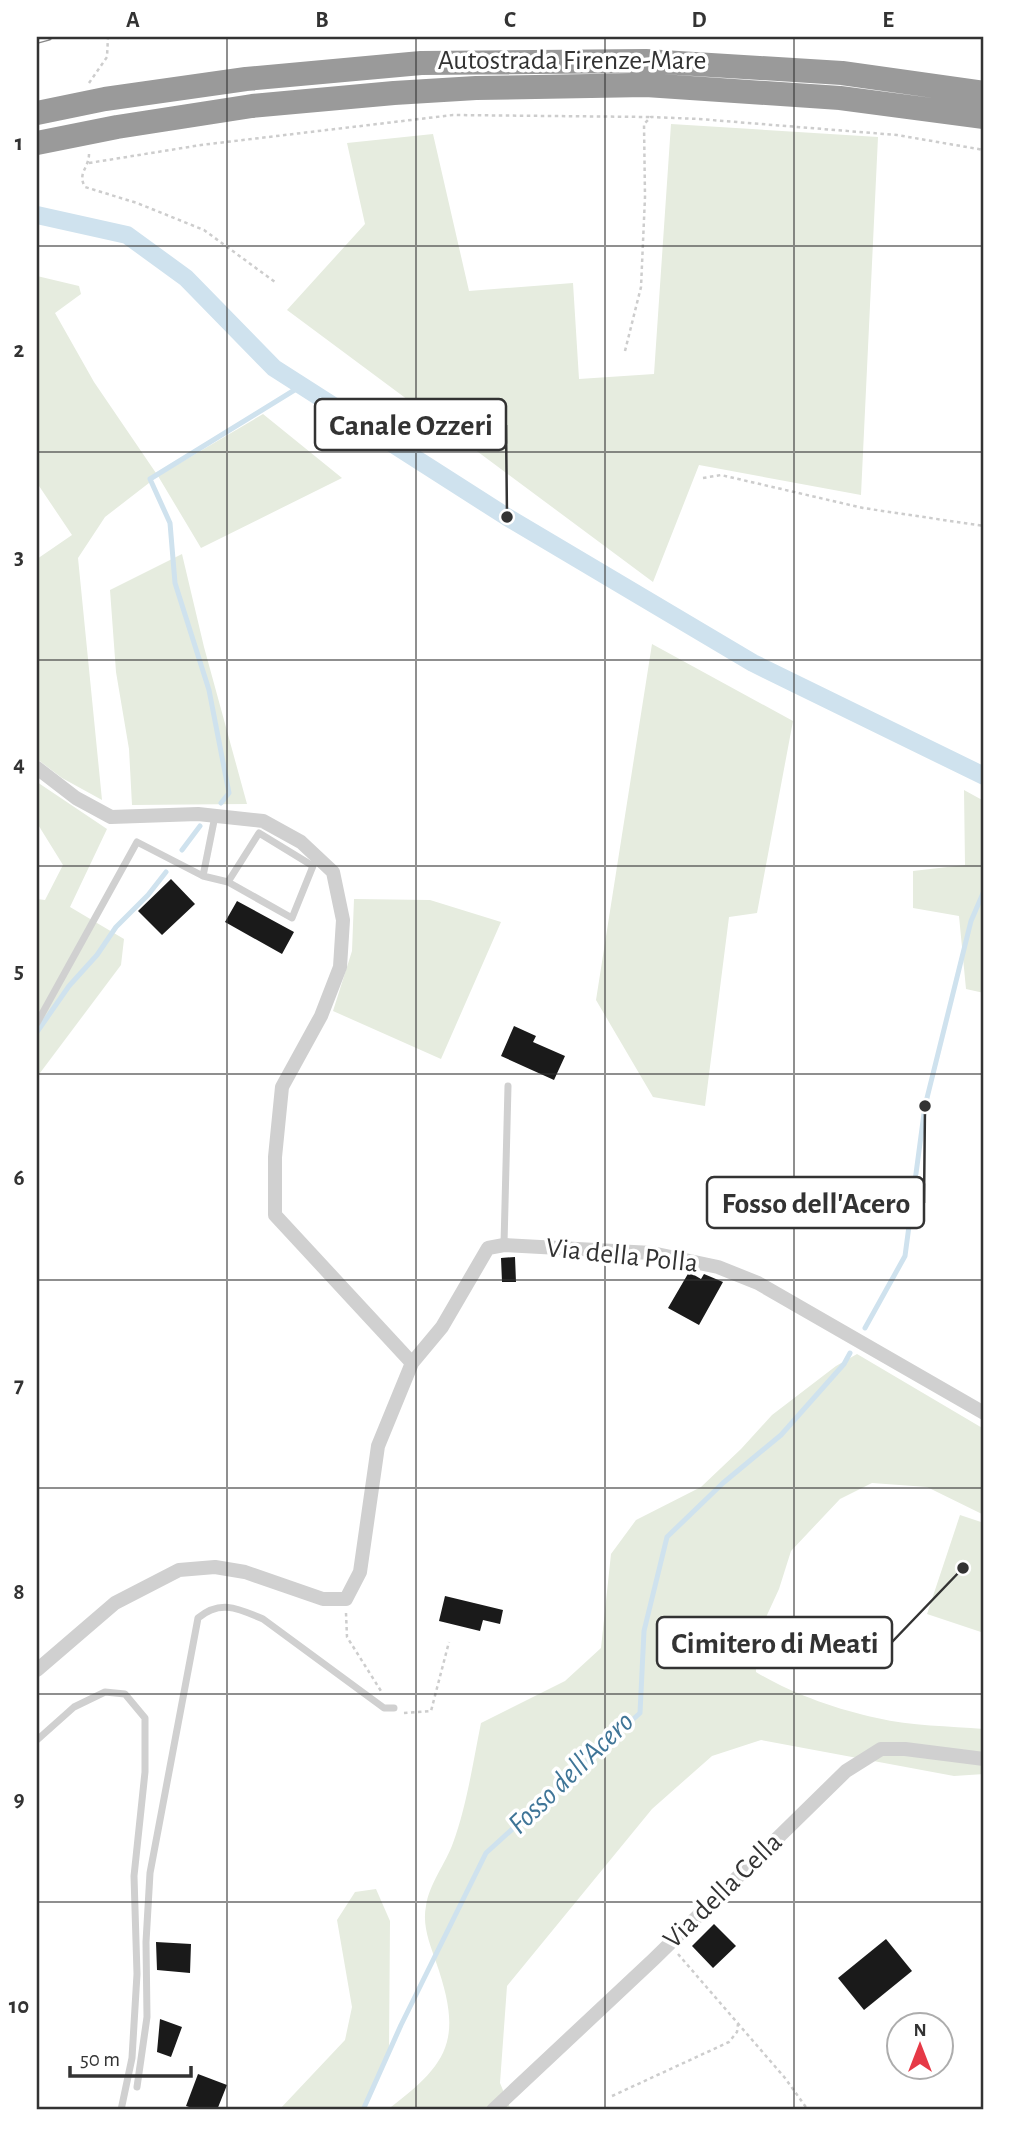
<svg xmlns="http://www.w3.org/2000/svg" width="1021" height="2147" font-family="'Alegreya Sans',sans-serif">
<rect width="100%" height="100%" fill="#fff"/>
<path fill="#e6ecdf" d="M671 124 878 137 861 495 699 465 653 582 287 310 365 224 347 143 433 134 469 291 573 283 579 379 654 374Z
M37 276 79 286 81 294 55 313 94 382 158 476 263 414 342 478 201 548 158 476 105 517 78 558 102 800 62 778 37 759V559L72 535 37 483Z
M182 554 204 647 247 804 132 805 129 749 116 672 110 590Z
M652 644 793 721 757 913 729 917 705 1106 653 1097 596 1000Z
M37 782 107 829 70 907 124 939 121 965 37 1077V899L45 900 63 865 37 823Z
M964 790 984 801V993L966 989 959 916 913 908V871L965 865Z
M354 899 430 900 501 922 441 1059 333 1011 352 951Z
M857 1354 984 1429V1515L927 1487 872 1483 840 1499 791 1551 779 1589 756 1639V1672C790 1693 838 1710 877 1718 911 1726 949 1726 984 1729V1774L954 1776 761 1740 712 1756 652 1809 507 1986 500 2083 511 2110H387C450 2063 463 2039 436 1962 430 1944 422 1926 426 1906 429 1884 446 1863 453 1843 467 1805 473 1762 481 1723L565 1681 601 1648 611 1554 636 1520 701 1487 741 1449 772 1415 836 1366Z
M960 1515 984 1523V1633L927 1614Z
M376 1889 390 1921 389 2050 366 2105 362 2110H279L345 2040 352 2007 337 1920 355 1892Z"/>
<g fill="none" stroke-linecap="round" stroke-linejoin="round">
<path stroke="#cfe2ee" stroke-width="5" d="M221 803 229 793 209 690 175 583 170 523 150 479 301 386
M182 850 200 826
M37 1032 69 986 97 955 116 927 148 895 166 872
M865 1328 905 1256 925 1106 971 921 984 891
M363 2110 401 2025 486 1853 640 1713 644 1631 667 1537 723 1483 781 1435 844 1364 850 1353"/>
<path stroke="#cfe2ee" stroke-width="18" d="M37 215 127 235 186 278 274 368 507 517 753 663 984 776"/>
</g>
<path fill="#1a1a1a" d="M171 879 195 904 162 935 138 911Z
M237 901 294 932 282 954 225 922Z
M514 1026 536 1036 533 1042 565 1056 554 1080 501 1056Z
M515 1257 516 1282H502L501 1258Z
M689 1272 701 1279 704 1274 723 1282 699 1325 668 1308Z
M445 1596 503 1610 500 1624 483 1620 480 1631 439 1621Z
M714 1924 736 1946 713 1968 692 1946Z
M886 1939 912 1971 864 2010 838 1978Z
M156 1942 191 1944 190 1973 157 1970Z
M160 2019 182 2027 171 2057 157 2052Z
M198 2074 227 2085 217 2110H198L186 2106Z"/>
<g fill="none" stroke-linecap="round" stroke-linejoin="round">
<path stroke="#cdcdcd" stroke-width="2.5" stroke-dasharray="3.5 3.5" stroke-linecap="butt" d="M89 83 107 57 108 37
M89 154C89 168 77 173 85 187L137 203 204 230 275 282
M89 163 201 145 453 115 651 117
M625 351 641 287 645 197 644 124 651 117 699 119 897 135 984 150
M703 478 721 475 863 508 984 526
M346 1613 347 1637 381 1691
M404 1713 431 1711 449 1642
M678 1954 785 2078 808 2110
M612 2096 729 2042 737 2032 738 2024"/>
<path stroke="#d0d0d0" stroke-width="7" d="M203 876 228 882 259 833 313 866 292 918 228 882
M37 1023 137 842 203 876 215 816
M504 1244 508 1086
M37 1740 74 1707 105 1692 125 1694 145 1718V1772L134 1876 137 1974 132 2058 121 2110
M137 2087 147 2017 146 1942 150 1873 198 1618C221 1599 239 1609 263 1619L384 1708H394"/>
<path stroke="#d0d0d0" stroke-width="14" d="M37 768 76 798 111 817 198 814 263 821 301 842 333 872 343 920 340 967 321 1016 282 1087 275 1157V1215L412 1363
M37 1670 115 1603 179 1570 215 1567 245 1572 323 1599H346L360 1572 378 1446 412 1363 442 1327 488 1248 504 1245 652 1253 718 1267 758 1283 984 1413
M493 2110 654 1959 846 1771 881 1749H905L984 1759"/>
<path stroke="#9a9a9a" stroke-width="24" d="M37 113 105 99 246 79 421 63 646 61 842 73 984 93
M37 143 117 127 252 106 394 93 476 88 646 85 840 98 984 117"/>
<g stroke="#888" stroke-width="8">
<path id="rail" d="M37 40 48 37"/>
</g>
<use href="#rail" stroke="#fff" stroke-width="5" stroke-dasharray="16" stroke-linecap="butt"/>
</g>
<path fill="none" stroke="#333" stroke-width="2" stroke-opacity="0.55" d="M227 37V2110M416 37V2110M605 37V2110M794 37V2110M37 246H984M37 452H984M37 660H984M37 866H984M37 1074H984M37 1280H984M37 1488H984M37 1694H984M37 1902H984"/>
<g text-anchor="middle" dominant-baseline="central" stroke-width="7" stroke-linejoin="round" paint-order="stroke">
<g font-size="28" fill="#333" stroke="#fff">
<text x="572" y="61">Autostrada Firenze-Mare</text>
<text transform="translate(622 1256) rotate(6)">Via della Polla</text>
<text transform="translate(723 1891) rotate(-44)">Via della Cella</text>
</g>
<g font-size="30" font-style="italic" fill="#3f7597" stroke="#fff">
<text transform="translate(571 1773) rotate(-44)">Fosso dell'Acero</text>
</g>
</g>
<path fill="none" stroke="#333" stroke-width="2.5" d="M507 517L506 425M925 1106L924 1203M963 1568L892 1642"/>
<g fill="#333" stroke="#fff" stroke-width="2.5">
<circle cx="507" cy="517" r="7"/>
<circle cx="925" cy="1106" r="7"/>
<circle cx="963" cy="1568" r="7"/>
</g>
<g fill="#fff" stroke="#333" stroke-width="2.5">
<rect x="315" y="399" width="191" height="51" rx="7"/>
<rect x="707" y="1177" width="217" height="51" rx="7"/>
<rect x="657" y="1617" width="235" height="51" rx="7"/>
</g>
<g font-size="30" text-anchor="middle" font-weight="bold" fill="#333">
<text x="411" y="435">Canale Ozzeri</text>
<text x="816" y="1213">Fosso dell'Acero</text>
<text x="775" y="1653">Cimitero di Meati</text>
</g>
<rect width="1021" height="2147" fill="none" stroke="#ffffff" stroke-width="77"/>
<g transform="translate(920 2046)"><circle r="33" fill="#ffffff" stroke="#adadad" stroke-width="2"/>
<path d="M0-5L12 26L0 18L-12 26Z" fill="#e63946"/>
<text y="-10" font-size="19" font-weight="bold" text-anchor="middle" fill="#333333">N</text>
</g>
<path d="M70 2066v10h121v-10" fill="none" stroke="#333333" stroke-width="3.5"/>
<text x="80" y="2066" font-size="21" fill="#333333" stroke="#ffffff" stroke-width="5" paint-order="stroke">50 m</text>
<rect x="38" y="38" width="944" height="2070" fill="none" stroke="#333" stroke-width="2.5"/>
<g font-size="23" text-anchor="middle" font-weight="bold" fill="#333">
<text x="133" y="27">A</text>
<text x="322" y="27">B</text>
<text x="510" y="27">C</text>
<text x="699" y="27">D</text>
<text x="888" y="27">E</text>
<text x="19" y="150">1</text>
<text x="19" y="357">2</text>
<text x="19" y="564">3</text>
<text x="19" y="771">4</text>
<text x="19" y="978">5</text>
<text x="19" y="1185">6</text>
<text x="19" y="1392">7</text>
<text x="19" y="1599">8</text>
<text x="19" y="1806">9</text>
<text x="19" y="2013">10</text>
</g>
</svg>
